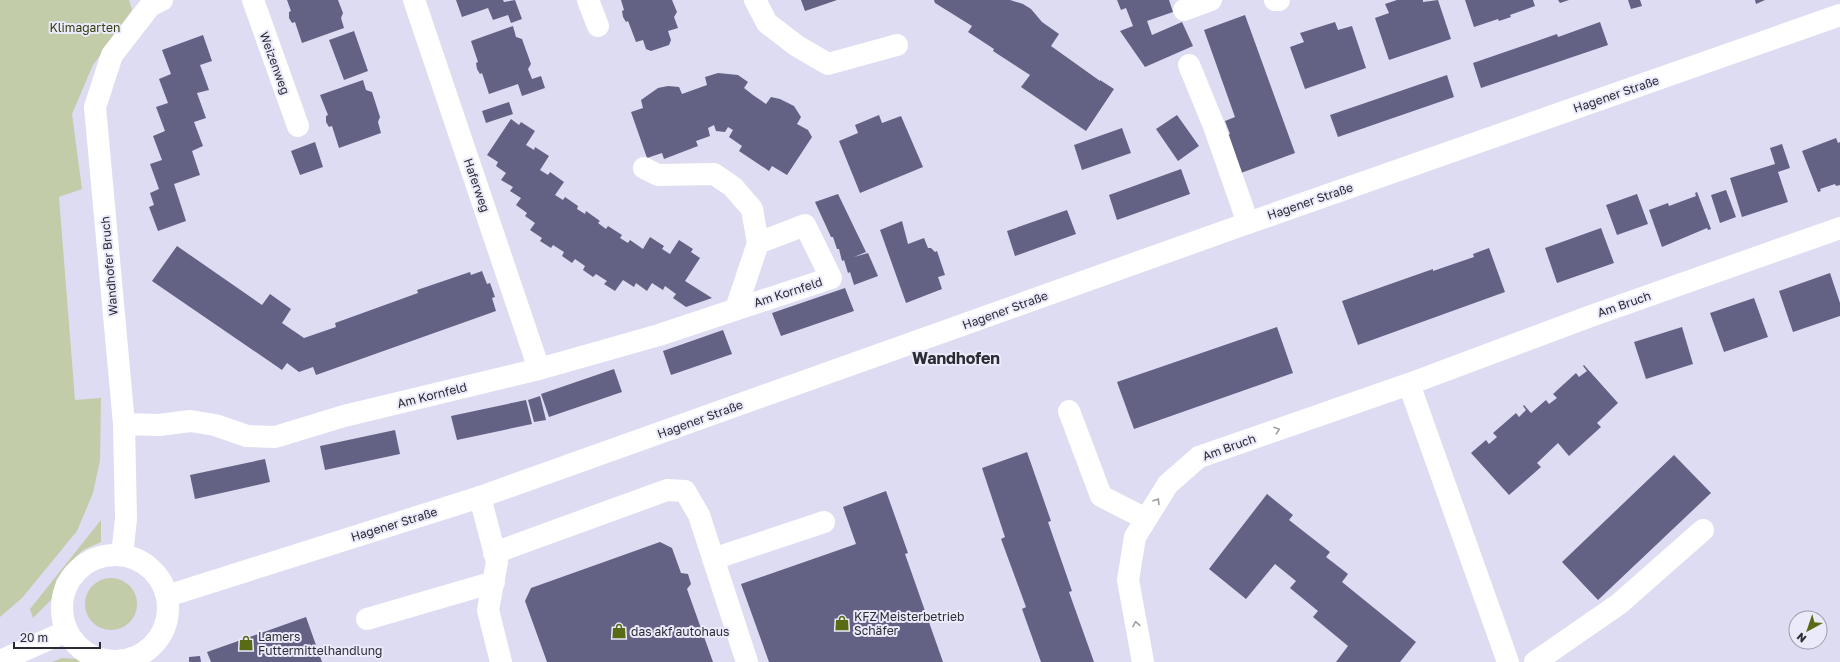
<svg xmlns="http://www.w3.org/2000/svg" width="1840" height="662" font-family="'Golos Text',sans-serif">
<rect width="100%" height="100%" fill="#dddcf2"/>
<path fill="#c2cca9" d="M0 0H129L132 10 93 65 72 114 82 189 59 197 75 400 101 398 100 460 93 493 77 531 22 598 0 617Z
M101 520V542L83 550 66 566 56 580 54 597 33 618 30 609Z
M85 604a26 26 0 1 1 52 0a26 26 0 1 1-52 0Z
M62 658 78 659 93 662H52Z"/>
<path fill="#636285" d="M287 0H338L343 13 341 18 344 28 302 43 295 22 292 23 289 18V12L291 11Z
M456 0H503L504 2 515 0 522 19 511 23 508 15 493 20 488 8 462 17Z
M621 0H672L677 12 674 17 678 28 668 31 671 40 669 45 651 51 646 49 643 40 636 42 628 21 626 22 623 17 622 11 624 10Z
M801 0H837L805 11Z
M934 0H1010L1023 4 1031 9 1042 22 1059 34 1051 46 1100 81V80L1114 89 1086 131 1021 87 1030 75 993 51 994 49 968 32 972 26 935 3Z
M1117 0H1169L1173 12 1147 21 1152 35 1182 22 1193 46 1145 67 1120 31 1133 26 1126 8 1121 10Z
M1397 0H1423V2L1438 0 1451 39 1389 60 1375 18 1389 13 1385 4Z
M1465 0H1533L1535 6 1510 15 1511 17 1499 21 1498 19 1474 27Z
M1558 0H1569L1560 3Z
M1628 0H1640L1642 6 1631 9Z
M1755 0H1765L1756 4Z
M1245 15 1295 153 1241 173 1227 135 1230 134 1225 121 1235 117 1204 30Z
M1335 22 1338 30 1352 26 1366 68 1305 89 1290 47 1304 42 1300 33Z
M1600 22 1608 45 1481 88 1473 63 1557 34 1558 37Z
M513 26 516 37 522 39 531 64 528 69 532 79 541 76 545 88 522 96 518 84 489 94 482 73 480 74 477 69 476 63 478 62 471 41Z
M354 31 368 71 344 80 329 40Z
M203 35 212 61 200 65 209 90 197 93 206 118 194 122 203 146 192 151 200 175 174 184 186 221 158 231 149 207 154 205 150 193 159 189 150 164 162 160 153 136 165 131 156 107 168 103 159 79 171 74 162 50Z
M718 73 738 75 748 82 744 88 753 95 766 104 771 97 780 99 794 106 801 117 797 124 808 130 812 137 787 175 772 166 769 171 739 151 742 146 729 137 733 130 728 127 725 132 716 131 714 125 708 128 710 136 696 141 698 146 664 159 662 153 647 158 631 112 643 108 641 100 658 88 668 86 679 87 682 94 707 85 705 77Z
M1447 75 1454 97 1338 137 1330 115Z
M363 80 366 90 372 92 380 117 378 122 381 133 339 148 332 126 329 127 326 122V116L328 115 320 95Z
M509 102 513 114 486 123 482 111Z
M879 115 882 123 901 116 923 167 860 193 839 141 858 133 855 125Z
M1177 115 1199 146 1178 161 1156 129Z
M511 119 519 125 521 122 535 131 526 145 534 150 535 147 549 156 540 170 548 175 550 172 564 182 555 195 563 200 565 197 578 206 577 209 585 214 586 211 600 221 598 223 606 229 608 226 622 235 620 238 628 243 630 240 643 249 650 237 664 246 662 249 670 254 679 240 693 249 691 252 700 258 685 281 712 298 686 307 673 298 676 294 665 286 663 290 652 283 647 291 636 283 634 287 623 280 615 291 604 284 607 281 596 274 593 277 583 270 585 266 575 259 572 263 562 256 564 252 553 245 551 248 540 241 542 238 530 230 535 223 525 216 527 213 516 205 521 198 510 191 513 187 501 180 506 173 496 166 498 162 487 155Z
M1122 128 1131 153 1082 170 1074 145Z
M1836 138 1838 143 1840 142V185L1836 186 1835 184 1820 189 1821 191 1818 192 1802 151Z
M315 142 323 167 300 175 291 151Z
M1782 144 1790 168 1778 172 1788 202 1742 217 1730 178 1775 164 1770 148Z
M1181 169 1190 194 1117 220 1109 195Z
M1726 190 1736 217 1720 223 1711 195Z
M1697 192 1711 229 1708 230 1707 228 1662 247 1649 210 1668 203 1669 206 1696 196 1695 193Z
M838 194 866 252 854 257 868 253 878 276 854 285 850 272 848 273 844 260 842 261 839 249H837L833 237H831L815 202Z
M1637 194 1648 224 1617 235 1606 205Z
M1067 210 1076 234 1015 256 1007 231Z
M902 221 908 244 924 238 928 248H931L935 252 937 251 945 275 938 277 942 289 906 303 880 230Z
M1601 228 1614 263 1557 283 1545 248Z
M177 246 262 305 270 294 291 309 282 323 304 338 336 327 335 323 418 293 417 290 470 272 471 275 482 271 487 284 490 283 495 297 492 298 496 311 316 375 313 367 299 372 287 363 282 370 152 281Z
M1489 248 1505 292 1358 345 1342 301 1433 269V271L1474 257 1473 254Z
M1830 273 1840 303V316L1793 332 1779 291Z
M845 288 854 311 781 336 772 313Z
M1754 298 1768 337 1724 352 1710 313Z
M1277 327 1293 373 1134 429 1117 382Z
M1682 327 1693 364 1646 379 1634 342Z
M723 330 732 354 671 375 663 351Z
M1584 365 1618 403 1597 423 1601 427 1569 456 1558 443 1537 463 1541 467 1509 495 1471 453 1486 440 1489 444 1497 437 1493 433 1516 413 1519 417 1526 410 1523 406 1524 405 1531 413 1546 400 1549 404 1557 398 1553 394 1576 373 1579 377 1587 371 1583 366Z
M614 369 622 392 549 417 541 394Z
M540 396 546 420 534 422 528 400Z
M526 400 532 424 457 440 451 416Z
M395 430 400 454 325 470 320 446Z
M1027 452 1051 521 1048 522 1072 591 1069 592 1094 662H1041L1022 609 1026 607 1001 539 1005 537 982 468Z
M1674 455 1711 493 1598 600 1562 562Z
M265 459 270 482 195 499 190 475Z
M886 491 908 553 905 554 943 662H769L741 584 856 544 843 507Z
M1267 494 1293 515 1289 520 1330 552 1326 557 1348 574 1342 582 1416 642 1400 662H1336L1348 646 1313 617 1318 611 1290 588 1296 581 1275 564 1246 599 1209 569Z
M660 542 672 548 681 573 688 574 691 584 687 589 713 662H547L525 601 531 588Z
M306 617 322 662H211L207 652Z
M200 656 201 662H189V657Z"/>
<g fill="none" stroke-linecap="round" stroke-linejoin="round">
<path stroke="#fff" stroke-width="22" d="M253 0 298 126
M414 0 539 369
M588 0 598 26
M755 0 767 23 797 46 828 64 897 45
M1275 0H1279
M1184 10 1211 0
M1189 65 1214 126 1248 223
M644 168 658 175 714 174 733 187 752 209 758 243
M1409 384 1508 662
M1069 411 1101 496 1146 519
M124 424 159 425 190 421 215 425 247 436 275 437 344 416 539 369 659 335 831 278 805 225 758 243 736 309
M480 497 497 562 488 610 501 662
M494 553 667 490 685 491 699 515 747 662
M122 555 126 519 124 424 95 107 112 55 150 6 162 0
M713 559 824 522
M367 619 494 582
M132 658 133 662
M1143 662 1128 580 1135 537 1168 484 1199 457 1409 384 1591 316 1840 228
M1535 662 1619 604 1703 530"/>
<path stroke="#fff" stroke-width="22" d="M62 608a53 53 0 1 1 106 0a53 53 0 1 1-106 0Z
M167 596 480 497 1248 223 1840 15
M0 661 67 631"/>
</g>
<defs><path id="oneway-chevron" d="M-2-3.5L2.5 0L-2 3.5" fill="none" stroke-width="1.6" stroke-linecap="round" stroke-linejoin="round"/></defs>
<g stroke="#a0a0a3">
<use href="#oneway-chevron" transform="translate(1277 430) rotate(-19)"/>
<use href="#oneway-chevron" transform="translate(1157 501) rotate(-58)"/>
<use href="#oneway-chevron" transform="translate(1136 624) rotate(-100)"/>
</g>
<defs>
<g id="shop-bare" transform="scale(1.2)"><path d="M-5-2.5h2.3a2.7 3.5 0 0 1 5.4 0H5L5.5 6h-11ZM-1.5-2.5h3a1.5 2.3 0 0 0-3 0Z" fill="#5a6b16" stroke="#eaeafb" stroke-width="2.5" paint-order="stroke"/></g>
</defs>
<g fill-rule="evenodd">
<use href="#shop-bare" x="842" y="623"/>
<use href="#shop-bare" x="619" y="631"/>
<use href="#shop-bare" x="246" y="643"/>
</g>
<g text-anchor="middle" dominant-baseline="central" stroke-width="4" stroke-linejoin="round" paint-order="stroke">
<g font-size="12" fill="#333c0d" stroke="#eaeafb">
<text x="85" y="27">Klimagarten</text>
</g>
<g font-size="12" fill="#2b2b33" stroke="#eaeafb">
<text transform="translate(275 63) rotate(70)">Weizenweg</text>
<text transform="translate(1616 94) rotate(-19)">Hagener Straße</text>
<text transform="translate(477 185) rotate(71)">Haferweg</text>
<text transform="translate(1310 201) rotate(-19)">Hagener Straße</text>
<text transform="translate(109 266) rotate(-95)">Wandhofer Bruch</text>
<text transform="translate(788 292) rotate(-18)">Am Kornfeld</text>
<text transform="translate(1624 304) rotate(-19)">Am Bruch</text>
<text transform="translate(1005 310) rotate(-20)">Hagener Straße</text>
<text transform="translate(432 395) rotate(-14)">Am Kornfeld</text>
<text transform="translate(700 419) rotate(-20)">Hagener Straße</text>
<text transform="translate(1229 447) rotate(-20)">Am Bruch</text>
<text transform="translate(394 524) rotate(-17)">Hagener Straße</text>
</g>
<g font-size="12" fill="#2b2b33" stroke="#eaeafb" text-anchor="start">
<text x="854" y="616">KFZ Meisterbetrieb<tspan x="854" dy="14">Schäfer</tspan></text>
<text x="631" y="631">das akf autohaus</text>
<text x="258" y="636">Lamers<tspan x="258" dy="14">Futtermittelhandlung</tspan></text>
</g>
<g font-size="16" font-weight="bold" fill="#2b2b33" stroke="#eaeafb">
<text x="956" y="358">Wandhofen</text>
</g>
</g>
<g transform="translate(1808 630) rotate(220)"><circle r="19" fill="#eaeafb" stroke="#9e9eab"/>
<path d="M0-3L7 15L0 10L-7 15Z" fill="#5a6b16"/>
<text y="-6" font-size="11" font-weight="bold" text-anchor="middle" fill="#2b2b33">N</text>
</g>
<path d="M14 642v6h86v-6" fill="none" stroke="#2b2b33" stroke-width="2"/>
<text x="20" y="642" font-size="12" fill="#2b2b33" stroke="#eaeafb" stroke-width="3" paint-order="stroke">20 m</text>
</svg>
